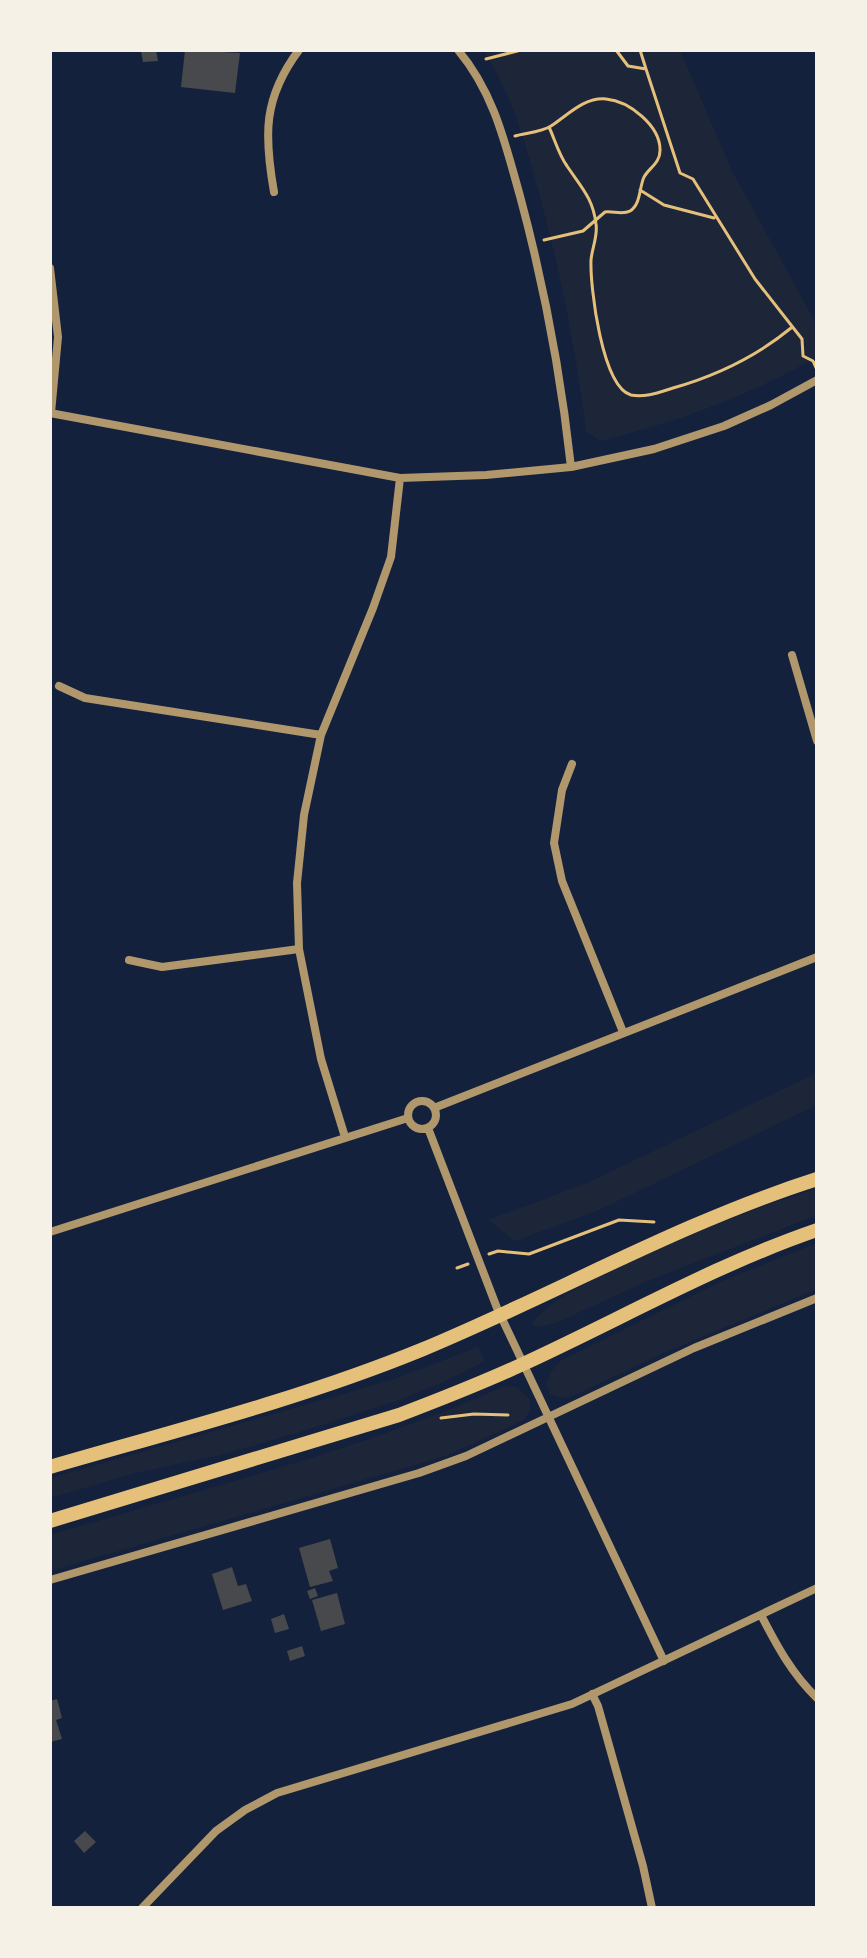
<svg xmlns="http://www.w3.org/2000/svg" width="867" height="1958" font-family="Jost,sans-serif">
<rect width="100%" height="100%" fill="#14213d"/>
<path fill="#1d2539" d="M483 50H680L733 173 817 325V357C749 396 676 422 600 441L586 431C576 348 559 266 537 185 523 137 511 92 483 50Z
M817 1073V1105L599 1210 515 1241 488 1220 587 1183Z
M817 1188V1215L645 1282 556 1323 537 1327 532 1324C559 1279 761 1206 817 1188Z
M817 1243V1289L661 1354 573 1396 561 1398 550 1394 546 1385 551 1372 560 1361 722 1281Z
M478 1347 485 1361 443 1382 402 1399 306 1430 229 1453 136 1473 50 1498V1480L61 1475 392 1380Z
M505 1386 517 1387 529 1399 531 1409 524 1420 446 1456 50 1571V1535C202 1489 359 1451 505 1386Z"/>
<path fill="#48494c" d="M141 50H156L158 61 143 62Z
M185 50 240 53 235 93 181 87Z
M330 1539 338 1568 329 1571 333 1581 310 1587 299 1548Z
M232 1567 238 1586 246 1584 252 1601 223 1610 212 1574Z
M315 1588 318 1596 310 1599 307 1591Z
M337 1593 345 1624 321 1631 312 1600Z
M284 1614 289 1629 275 1633 271 1619Z
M302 1646 305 1656 290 1661 287 1651Z
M57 1699 62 1718 56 1720 62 1739 50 1742V1701Z
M85 1831 96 1842 84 1853 74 1841Z"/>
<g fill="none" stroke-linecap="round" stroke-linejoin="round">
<path stroke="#e5c07b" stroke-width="3" d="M616 50 628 66 646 69 680 173 693 179 755 279 802 339 803 356 813 361 817 370
M640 50 646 69
M486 59 521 50
M549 127C555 140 559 155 567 166 581 187 593 198 596 224 598 236 592 248 591 260 590 287 602 387 631 395 645 398 660 392 673 388 715 376 757 356 791 328
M515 136C526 133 542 132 551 126 568 115 584 97 606 99 629 101 661 126 660 151 660 163 649 168 644 177 639 188 641 204 630 211 623 215 613 211 605 212L583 231 544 240
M640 190 664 205 714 218
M489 1254 498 1251 529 1254 619 1220 654 1222
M457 1268 468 1264
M441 1418 474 1414 508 1415"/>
<path stroke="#b1986c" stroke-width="8" d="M458 50C494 93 505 143 520 196 544 285 561 375 571 467
M274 192C264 135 263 98 299 50
M50 268 58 337 51 413
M50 413 400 478 486 475 571 467 654 449 724 426 771 405 817 380
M792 655 817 741
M59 686 85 698 321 735
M572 764 562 790 554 843 562 881 623 1032
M129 960 162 967 299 949
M408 1115a14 14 0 1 1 28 0a14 14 0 1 1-28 0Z
M434 1108 817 957
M428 1128 497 1308 664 1661
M345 1137 321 1059 299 949 297 883 304 815 321 735 373 608 391 557 400 478
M50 1232 408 1118
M50 1580 419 1473 466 1456 694 1348 817 1298
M761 1615C777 1646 792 1674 817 1698
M592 1694 598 1706 643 1866 652 1908
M142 1908 216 1831 245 1810 277 1793 572 1704 817 1588"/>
<path stroke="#e5c07b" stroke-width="14" d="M50 1467C174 1431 301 1399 421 1350 554 1295 679 1223 817 1179
M50 1521 399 1415C441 1399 482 1383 523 1364 621 1319 715 1265 817 1230"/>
</g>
<rect width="867" height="1958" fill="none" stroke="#f6f1e7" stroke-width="104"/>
</svg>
